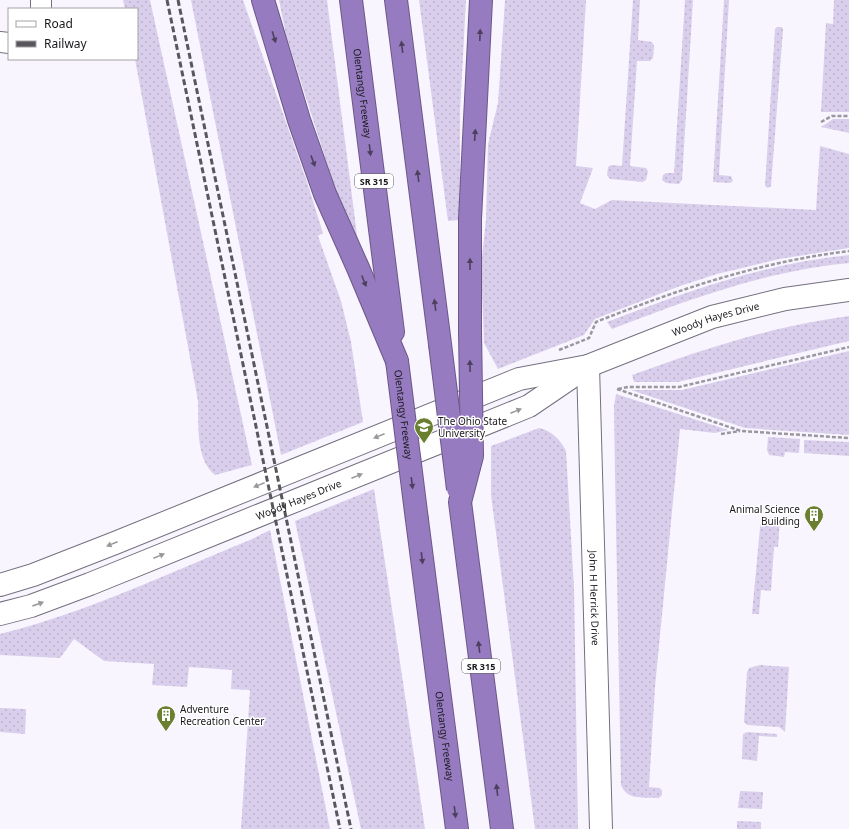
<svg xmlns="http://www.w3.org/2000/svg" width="849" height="829" font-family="'Noto Sans',sans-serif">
<defs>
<pattern id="grass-dots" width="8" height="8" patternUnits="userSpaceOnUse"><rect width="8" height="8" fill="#d9cfec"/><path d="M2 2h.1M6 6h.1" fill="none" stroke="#bab1ca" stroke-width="1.8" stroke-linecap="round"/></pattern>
</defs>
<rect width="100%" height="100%" fill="#f8f5ff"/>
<path fill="url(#grass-dots)" d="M123 0H150L252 465 215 475C195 459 199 424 198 401L135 59H137V9H125Z
M191 0H243L307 182 323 233 318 236 341 301 351 342 363 422 281 455Z
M279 0H327L358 243 340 204 286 35Z
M419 0H466L460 112V220L448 221Z
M505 0H586L576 166 593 168 580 203 595 209 612 200 816 210 820 146 849 154V248L779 259 717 274 680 286 595 319 584 335 498 369 484 343 481 266 486 220 488 144 498 103Z
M633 0H640L638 40 652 42 654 46 653 58 650 61H637L630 166 646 168 648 171 646 180 643 182 610 179 607 175 608 167 611 165 622 166Z
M685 0H693L682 180 679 184 666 183 662 180 663 175 666 173H674Z
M724 0H729L719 175 731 176 733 181 730 183 713 182Z
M834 0H849V112H821L826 23 833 24Z
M777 27H782L783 30 771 186 768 188 765 186 775 29Z
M833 119H849V133L821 127Z
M849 255V263C766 271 689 299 612 329L607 322C687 291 763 264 849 255Z
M849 316V341L678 382H634L632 375C706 348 770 327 849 316Z
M849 351V435L745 428 631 390H682Z
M616 394 728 430 715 433 680 429 655 687 649 787 660 788 662 791V795L659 798C645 797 627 801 621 785L615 475 614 406Z
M539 428C552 431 560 439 566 451L574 588 578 829H535L491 495V446Z
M768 437 800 439 799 453 785 452 784 457 769 455 767 450Z
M804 440 849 442V456L804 453Z
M374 489 425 829H361L295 521Z
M761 517 780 518 778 547H774L771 591 761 590 759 614H752Z
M270 530 330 829H241L250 690 231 689 232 670 189 667 187 687 152 685 154 664 104 661 74 639 60 658 0 655V634C86 613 168 573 250 540Z
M760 665 789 667 785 732 779 727 747 725 744 722 747 672 749 668Z
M0 708 26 709 25 734 0 732Z
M747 732 777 734V737L759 736 757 761 742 759 743 734Z
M740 791 763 792 762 809 738 808Z
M737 821 761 822V829H737Z"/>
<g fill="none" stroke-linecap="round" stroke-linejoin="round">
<g stroke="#75707f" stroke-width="22">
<path id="minor" d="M41 9V0
M0 42 9 43"/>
</g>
<g stroke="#75707f" stroke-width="24">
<g id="tertiary">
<path id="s1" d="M588 366 601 829"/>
<path id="s2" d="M0 585 33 575 115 543 519 379 588 366 712 317 785 299 849 290"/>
<path id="s3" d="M0 614 31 606 90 584 529 406 582 370"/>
</g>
</g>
<g stroke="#6b5887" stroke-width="24">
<g id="motorway">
<path d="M263 0 299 120 325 194 358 268 397 361"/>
<path id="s4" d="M351 0 393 332"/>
<path d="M396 0 440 344"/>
<path d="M470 331V219L481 0"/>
<path d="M460 502 502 829"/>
<path id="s5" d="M417 520 457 829"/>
</g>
</g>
<path stroke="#9a979f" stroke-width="2.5" stroke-dasharray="4 2" stroke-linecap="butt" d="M821 122 832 116H849
M559 350 589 338 596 322C679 289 760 262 849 251
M617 389 741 431 849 438
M618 389 628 387H679L849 347
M721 434 740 431"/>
<use href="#minor" stroke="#fff" stroke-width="20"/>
<use href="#tertiary" stroke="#fff" stroke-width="22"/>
<use href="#motorway" stroke="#977bc0" stroke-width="22"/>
<path stroke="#59575d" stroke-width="3" stroke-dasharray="6 3" stroke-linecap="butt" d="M167 0 340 829
M178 0 351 829"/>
<g stroke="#6b5887" stroke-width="24" stroke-linecap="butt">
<g id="motorway-bridge">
<path d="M440 344 458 489"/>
<path id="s6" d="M397 361 417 520"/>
<path d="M460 502 472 456 470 331"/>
</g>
</g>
<use href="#motorway-bridge" stroke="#977bc0" stroke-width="22"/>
</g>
<defs><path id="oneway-solid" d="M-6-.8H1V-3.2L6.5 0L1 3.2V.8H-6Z"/></defs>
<g fill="#4c405e">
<use href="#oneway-solid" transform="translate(480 35) rotate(-88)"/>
<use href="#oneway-solid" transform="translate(274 37) rotate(73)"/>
<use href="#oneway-solid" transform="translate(402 47) rotate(-97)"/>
<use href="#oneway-solid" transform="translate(475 135) rotate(-86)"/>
<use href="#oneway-solid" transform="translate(370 150) rotate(83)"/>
<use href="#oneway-solid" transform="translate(313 161) rotate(70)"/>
<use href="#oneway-solid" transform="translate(418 176) rotate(-97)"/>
<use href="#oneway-solid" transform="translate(470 264) rotate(-90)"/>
<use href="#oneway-solid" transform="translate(364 281) rotate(68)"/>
<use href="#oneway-solid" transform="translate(435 305) rotate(-97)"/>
<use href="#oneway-solid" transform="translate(470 366) rotate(-91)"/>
<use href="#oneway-solid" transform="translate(412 483) rotate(83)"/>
<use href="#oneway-solid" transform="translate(422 558) rotate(83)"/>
<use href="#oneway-solid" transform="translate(479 647) rotate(-97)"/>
<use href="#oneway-solid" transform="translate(497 790) rotate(-97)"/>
<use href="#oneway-solid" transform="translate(455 812) rotate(83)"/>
</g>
<g fill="#989799">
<use href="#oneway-solid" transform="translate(516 411) rotate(-22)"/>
<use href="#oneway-solid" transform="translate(379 436) rotate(158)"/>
<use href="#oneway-solid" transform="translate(357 476) rotate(-22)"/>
<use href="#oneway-solid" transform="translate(259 485) rotate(158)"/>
<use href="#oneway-solid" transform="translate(112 544) rotate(158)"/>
<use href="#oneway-solid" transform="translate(159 556) rotate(-22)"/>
<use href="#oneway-solid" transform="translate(38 604) rotate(-20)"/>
</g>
<defs>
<g id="university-pin" transform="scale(1)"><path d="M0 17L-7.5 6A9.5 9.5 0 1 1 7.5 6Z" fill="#6b7f30" stroke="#fff"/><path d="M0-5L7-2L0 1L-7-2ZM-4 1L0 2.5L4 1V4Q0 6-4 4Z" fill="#fff"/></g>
<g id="building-pin" transform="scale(1)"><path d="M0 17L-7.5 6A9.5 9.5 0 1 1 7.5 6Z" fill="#6b7f30" stroke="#fff"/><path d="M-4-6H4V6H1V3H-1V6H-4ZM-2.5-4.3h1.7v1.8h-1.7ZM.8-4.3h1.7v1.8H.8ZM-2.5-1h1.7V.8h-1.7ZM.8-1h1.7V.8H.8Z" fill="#fff"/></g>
</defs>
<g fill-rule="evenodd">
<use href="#university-pin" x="424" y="427"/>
<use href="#building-pin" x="814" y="515"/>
<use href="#building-pin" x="166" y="715"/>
</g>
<g text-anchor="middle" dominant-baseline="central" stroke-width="3" stroke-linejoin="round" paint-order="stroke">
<g fill="#fff" stroke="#5f5d61" stroke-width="1">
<rect x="355" y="174" width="38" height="14" rx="3"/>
<rect x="462" y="659" width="38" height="14" rx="3"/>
</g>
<g font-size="9" font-weight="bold" fill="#1a181d">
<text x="374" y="181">SR 315</text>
<text x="481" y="666">SR 315</text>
</g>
<g font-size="10" fill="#1a181d" stroke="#fff">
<text stroke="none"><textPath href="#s4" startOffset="94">Olentangy Freeway</textPath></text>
<text stroke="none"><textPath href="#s2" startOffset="765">Woody Hayes Drive</textPath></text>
<text stroke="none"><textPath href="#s6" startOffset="54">Olentangy Freeway</textPath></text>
<text stroke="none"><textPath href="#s3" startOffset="320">Woody Hayes Drive</textPath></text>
<text stroke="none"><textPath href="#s1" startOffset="232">John H Herrick Drive</textPath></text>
<text stroke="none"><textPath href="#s5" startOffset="218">Olentangy Freeway</textPath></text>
</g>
<g font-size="10" fill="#1a181d" stroke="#fff" text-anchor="start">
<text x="438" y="421">The Ohio State<tspan x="438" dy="12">University</tspan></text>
<text x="800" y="509" text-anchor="end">Animal Science<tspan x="800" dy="12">Building</tspan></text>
<text x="180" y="709">Adventure<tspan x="180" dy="12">Recreation Center</tspan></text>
</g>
</g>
<rect x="8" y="8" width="130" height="52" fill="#ffffff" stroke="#a3a3a5"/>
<rect x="16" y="21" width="20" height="6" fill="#ffffff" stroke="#a3a3a5"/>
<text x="44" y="28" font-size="12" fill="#1a181d">Road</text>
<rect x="16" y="41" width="20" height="6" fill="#59575d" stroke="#a3a3a5"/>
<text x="44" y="48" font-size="12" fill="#1a181d">Railway</text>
</svg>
